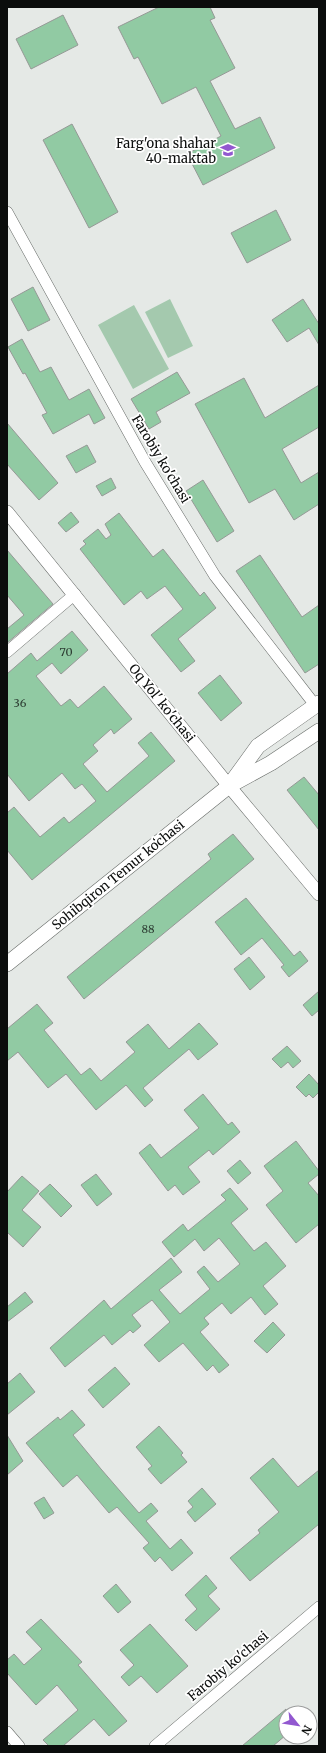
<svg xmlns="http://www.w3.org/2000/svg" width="326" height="1753" font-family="Merriweather,serif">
<rect width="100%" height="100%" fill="#e5e9e6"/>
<path fill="#a4c9ae" d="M170 299 193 346 168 358 145 312Z
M134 305 169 369 133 389 98 325Z"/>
<path fill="#91caa3" stroke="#959996" d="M159 7H210L215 18 210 20 235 68 210 81 235 129 260 117 275 148 203 185 187 154 221 136 196 87 162 104 138 57 134 59 118 27Z
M63 15 78 45 31 69 16 39Z
M72 124 118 212 89 228 43 140Z
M276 210 291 240 247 263 231 233Z
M33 287 50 320 28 331 11 299Z
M303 299 319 324V345L309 328 287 342 272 320Z
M22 339 40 372 51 367 69 400 89 389 105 418 94 424 89 414 53 434 42 415 47 413 25 373 23 374 8 347Z
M177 372 190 393 156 412 161 422 149 429 131 399Z
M244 378 265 418 319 385V427L282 449 301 483 319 472V504L294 520 275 489 249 503 195 404Z
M7 423 58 483 39 500 7 464Z
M87 445 96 462 76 473 66 456Z
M111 478 116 488 102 496 96 486Z
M203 480 234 531 217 542 186 491Z
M71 512 79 522 66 532 58 523Z
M119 513 153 557 163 549 200 596 204 592 216 608 178 639 195 661 181 672 151 635 183 609 165 586 147 599 141 591 124 605 80 549 86 544 83 541 98 529 106 539 111 535 105 524Z
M7 550 53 604 7 643V629L24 615 7 595Z
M260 555 302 617 319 605V664L305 673 236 571Z
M72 631 88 650 61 674 52 663 36 676 61 706 70 699 78 708 104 686 132 719 114 734 111 729 93 745 98 751 83 764 107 792 149 756 138 743 151 732 175 761 32 880 7 850V813L14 807 40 837 64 817 69 823 96 801 82 784 75 789 62 773 29 801 7 774V674L31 653 37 661Z
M220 675 242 703 221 721 198 693Z
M304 777 319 795V830L287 790Z
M233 834 254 859 84 999 67 977 211 859 208 854Z
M246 898 294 956 300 951 308 961 289 977 281 967 284 965 262 938 241 955 215 922Z
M249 957 265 977 250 990 234 969Z
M319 991V1010L312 1016 303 1005Z
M37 1004 53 1023 44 1030 81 1075 90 1068 101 1081 135 1052 126 1042 148 1024 169 1049 199 1023 218 1044 198 1060 189 1049 143 1088 153 1100 145 1107 126 1085 96 1110 66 1074 48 1088 18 1052 7 1061V1029Z
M287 1046 301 1061 293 1068 288 1062 281 1068 272 1059Z
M309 1074 319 1085V1092L313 1098 309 1094 306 1097 296 1087Z
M203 1094 228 1125 232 1122 240 1132 213 1155 209 1150 188 1167 200 1182 183 1195 175 1185 168 1191 139 1153 150 1144 161 1158 199 1128 184 1110Z
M296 1141 319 1171V1174L308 1183 319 1196V1224L296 1243 266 1205 283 1191 264 1166Z
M240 1160 251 1173 238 1184 227 1171Z
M96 1174 112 1194 97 1206 81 1185Z
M22 1176 39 1191 22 1210 41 1227 23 1247 7 1232V1192Z
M50 1184 72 1206 61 1217 39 1194Z
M230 1188 248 1209 231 1223 254 1251 266 1242 286 1266 263 1286 278 1304 265 1315 251 1297 231 1314 222 1303 204 1318 209 1324 200 1332 229 1365 219 1373 213 1365 207 1371 183 1343 159 1362 144 1345 170 1322 152 1300 132 1315 141 1326 133 1333 130 1330 112 1345 104 1335 65 1367 50 1348 104 1300 111 1309 171 1258 182 1272 159 1290 180 1314 210 1289 197 1272 204 1266 218 1282 240 1264 219 1238 204 1251 195 1239 174 1257 162 1242 183 1224 188 1231 226 1200 221 1195Z
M25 1292 33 1302 7 1322V1307Z
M273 1322 285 1335 267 1353 254 1341Z
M115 1367 130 1384 103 1408 88 1390Z
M20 1373 35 1392 7 1415V1384Z
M72 1410 85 1425 73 1435 101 1469 139 1513 151 1503 158 1511 146 1521 170 1549 181 1539 193 1553 172 1571 160 1557 155 1562 143 1548 149 1543 117 1507 109 1513 77 1475 63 1487 26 1443 58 1417 60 1420Z
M159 1426 183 1453 181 1455 187 1462 161 1484 148 1469 152 1466 136 1447Z
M7 1435 23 1461 7 1475Z
M273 1458 298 1487 319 1470V1524L250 1581 230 1558 260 1533 258 1530 279 1512 250 1478Z
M202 1488 216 1504 195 1522 187 1512 193 1507 188 1501Z
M44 1497 54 1513 44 1519 34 1503Z
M206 1575 217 1588 208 1596 220 1609 196 1631 185 1620 197 1609 185 1595Z
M116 1584 131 1602 118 1613 103 1596Z
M41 1619 82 1662 78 1665 127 1721 109 1736 94 1719 63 1746H49L43 1740 78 1710 57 1685 36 1705 7 1673V1660L14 1654 24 1665 42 1649 26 1632Z
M150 1624 188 1666 157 1693 141 1676 129 1686 121 1677 134 1665 120 1650Z
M286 1709V1735L273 1746H242Z"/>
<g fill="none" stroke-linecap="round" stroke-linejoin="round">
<g stroke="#686c69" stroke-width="12">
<path id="minor" d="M7 212 145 462 215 576 315 705
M7 652 75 594
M7 1732 19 1746
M155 1746 319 1607"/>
</g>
<g stroke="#686c69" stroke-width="14">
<path id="tertiary" d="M7 512 229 786 319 894"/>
</g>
<g stroke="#686c69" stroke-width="16">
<path id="secondary" d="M319 703 258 746 229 786 271 763 319 731
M7 964 229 786"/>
</g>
<use href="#minor" stroke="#fff" stroke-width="11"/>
<use href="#tertiary" stroke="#fff" stroke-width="13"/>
<use href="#secondary" stroke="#fff" stroke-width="15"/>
</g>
<defs>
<g id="school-bare" transform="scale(1.2)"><path d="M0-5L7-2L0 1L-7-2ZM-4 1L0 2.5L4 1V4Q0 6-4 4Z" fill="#9258d0" stroke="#fff" stroke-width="2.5" paint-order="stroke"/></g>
</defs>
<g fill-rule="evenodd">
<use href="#school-bare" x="228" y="150"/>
</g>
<g text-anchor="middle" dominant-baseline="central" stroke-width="3.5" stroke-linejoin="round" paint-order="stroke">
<g font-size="11" fill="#2c3c32">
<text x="66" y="652">70</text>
<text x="20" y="703">36</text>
<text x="148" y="929">88</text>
</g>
<g font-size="13" fill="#0b0d0c" stroke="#fff" text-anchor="end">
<text x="216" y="143">Farg'ona shahar<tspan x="216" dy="15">40-maktab</tspan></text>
</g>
<g font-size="13" fill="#0b0d0c" stroke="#fff">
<text transform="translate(161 459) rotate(59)">Farobiy ko'chasi</text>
<text transform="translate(162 703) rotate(51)">Oq Yol' ko'chasi</text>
<text transform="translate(118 875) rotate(-39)">Sohibqiron Temur koʻchasi</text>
<text transform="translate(228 1666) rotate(-40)">Farobiy ko'chasi</text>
</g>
</g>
<rect width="326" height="1753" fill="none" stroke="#0b0d0c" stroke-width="16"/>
<g transform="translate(298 1725) rotate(120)"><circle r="19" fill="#ffffff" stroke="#9d9e9e"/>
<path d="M0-3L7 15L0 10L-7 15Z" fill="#9258d0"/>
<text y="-6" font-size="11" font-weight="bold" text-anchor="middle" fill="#0b0d0c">N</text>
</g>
</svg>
